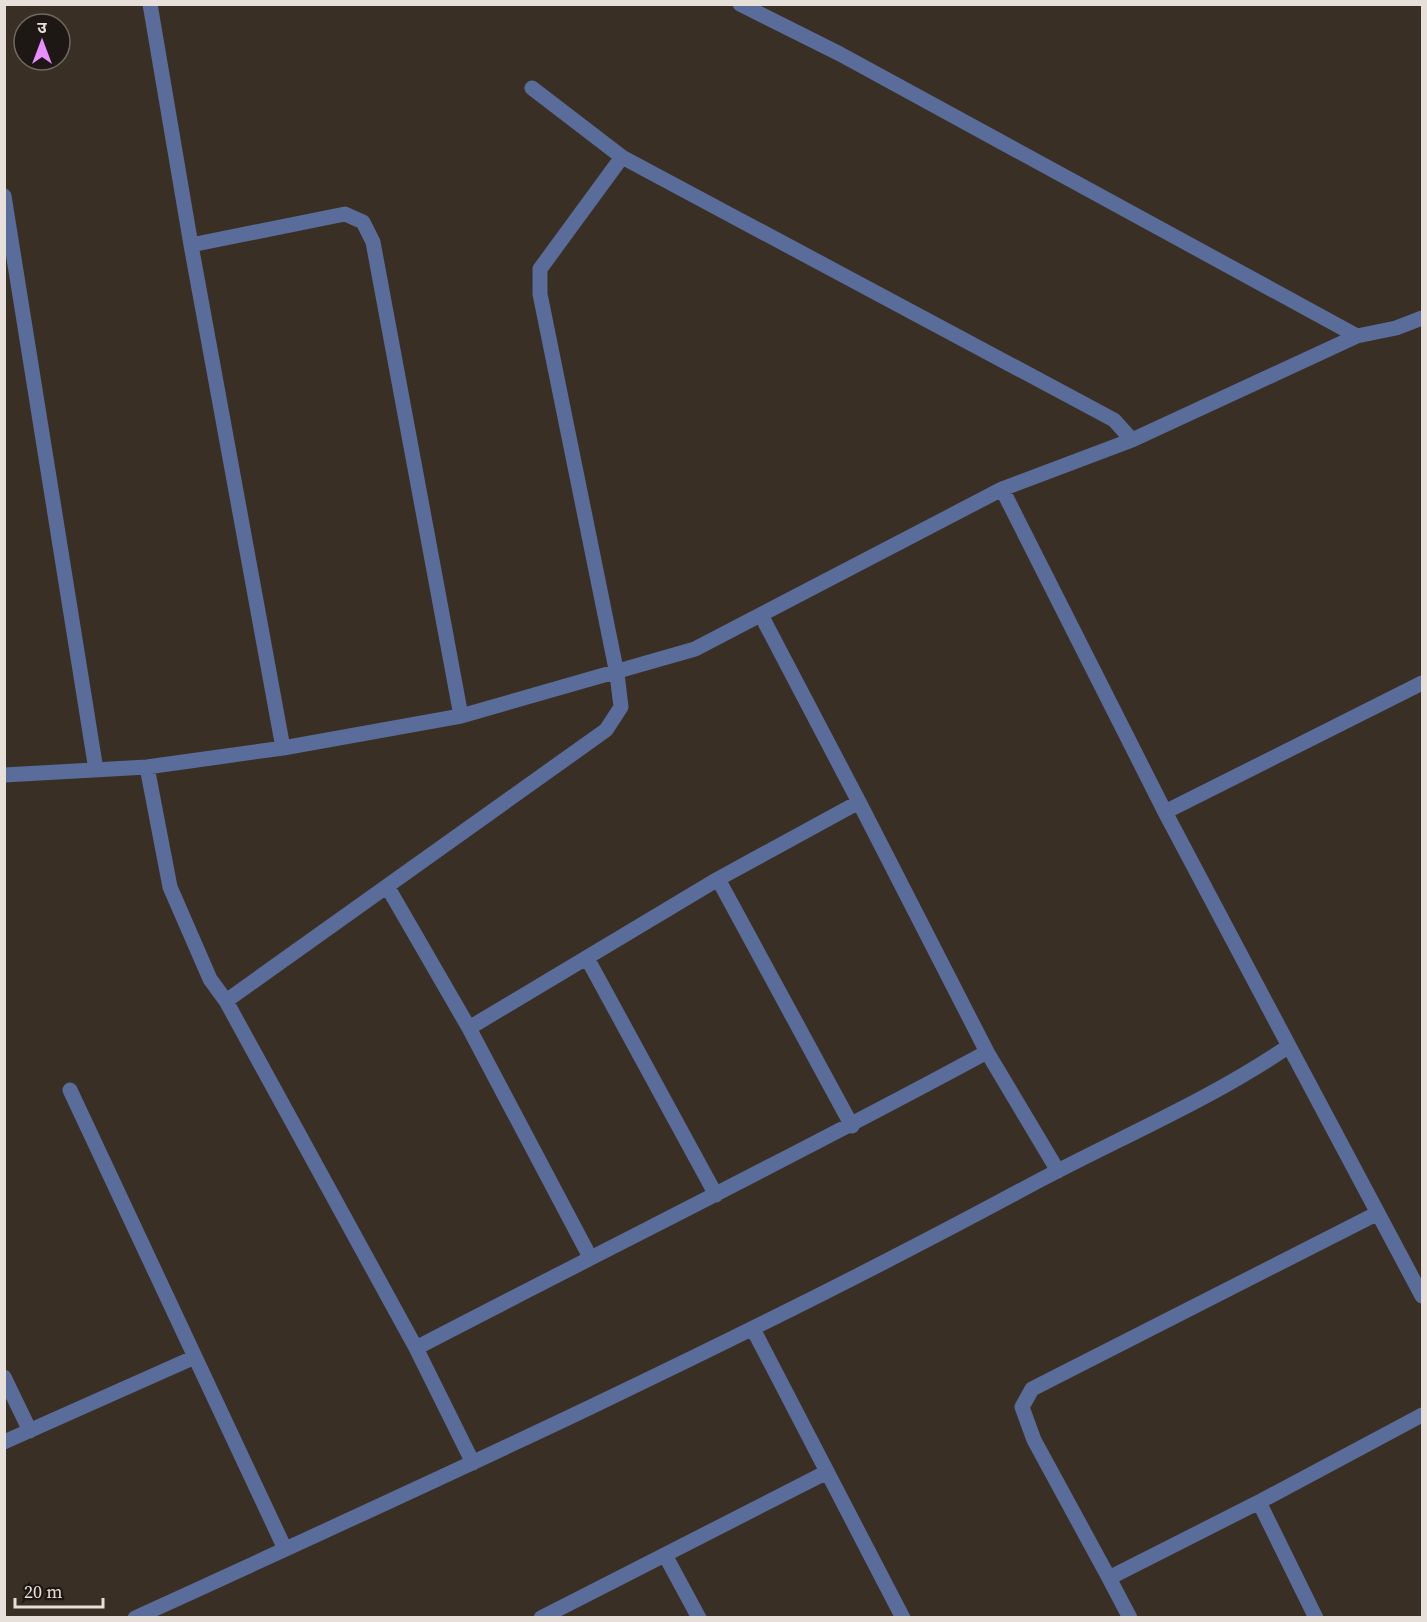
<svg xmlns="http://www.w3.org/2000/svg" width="1427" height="1622" font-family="'Source Serif 4','Noto Sans Devanagari',serif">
<rect width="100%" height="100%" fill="#3a2f25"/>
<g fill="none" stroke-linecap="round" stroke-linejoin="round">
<path stroke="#5a6c99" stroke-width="15" d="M150 4 191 245 345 214 363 222 373 242 461 716 695 649 1002 489 1132 440 1357 336
M740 4 840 54 1357 336 1396 328 1422 318
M532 88 622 157
M4 196 96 770
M191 245 283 748
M1002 489 1165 812 1289 1046
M761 615 859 802
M147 767 170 887 210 979 226 1001
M4 775 147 767 283 748 461 716
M1165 812 1422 683
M718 879 852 1126
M387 886 469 1028
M587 958 716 1195
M987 1052C799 1154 606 1249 416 1348L226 1001 606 730 621 707 617 674 540 294V269L622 157 1114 420 1132 440
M70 1090 285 1549
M590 1257 469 1028 718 879 859 802 987 1052 1058 1171
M753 1329 903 1618
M416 1348 473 1463
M4 1377 30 1431
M4 1442 195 1357
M1259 1502 1422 1415
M665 1555 699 1618
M1109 1578 1034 1440 1022 1407 1032 1389 1378 1213
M135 1618C435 1481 736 1344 1027 1187 1114 1140 1207 1102 1289 1046L1422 1296
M541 1618 827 1472
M1130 1618 1109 1578 1259 1502 1316 1618"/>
</g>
<rect width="1427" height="1622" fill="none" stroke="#e7dfd9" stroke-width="12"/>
<g transform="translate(42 42)"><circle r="28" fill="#1d1813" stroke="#6e6862" stroke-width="1.5"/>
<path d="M0-4.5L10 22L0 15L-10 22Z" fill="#e98efe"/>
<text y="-9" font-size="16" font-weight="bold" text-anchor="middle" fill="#e7dfd9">उ</text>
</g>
<path d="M15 1598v9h88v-9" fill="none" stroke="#e7dfd9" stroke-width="3"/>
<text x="24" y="1598" font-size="18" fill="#e7dfd9" stroke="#1d1813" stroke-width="4.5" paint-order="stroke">20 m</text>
</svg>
